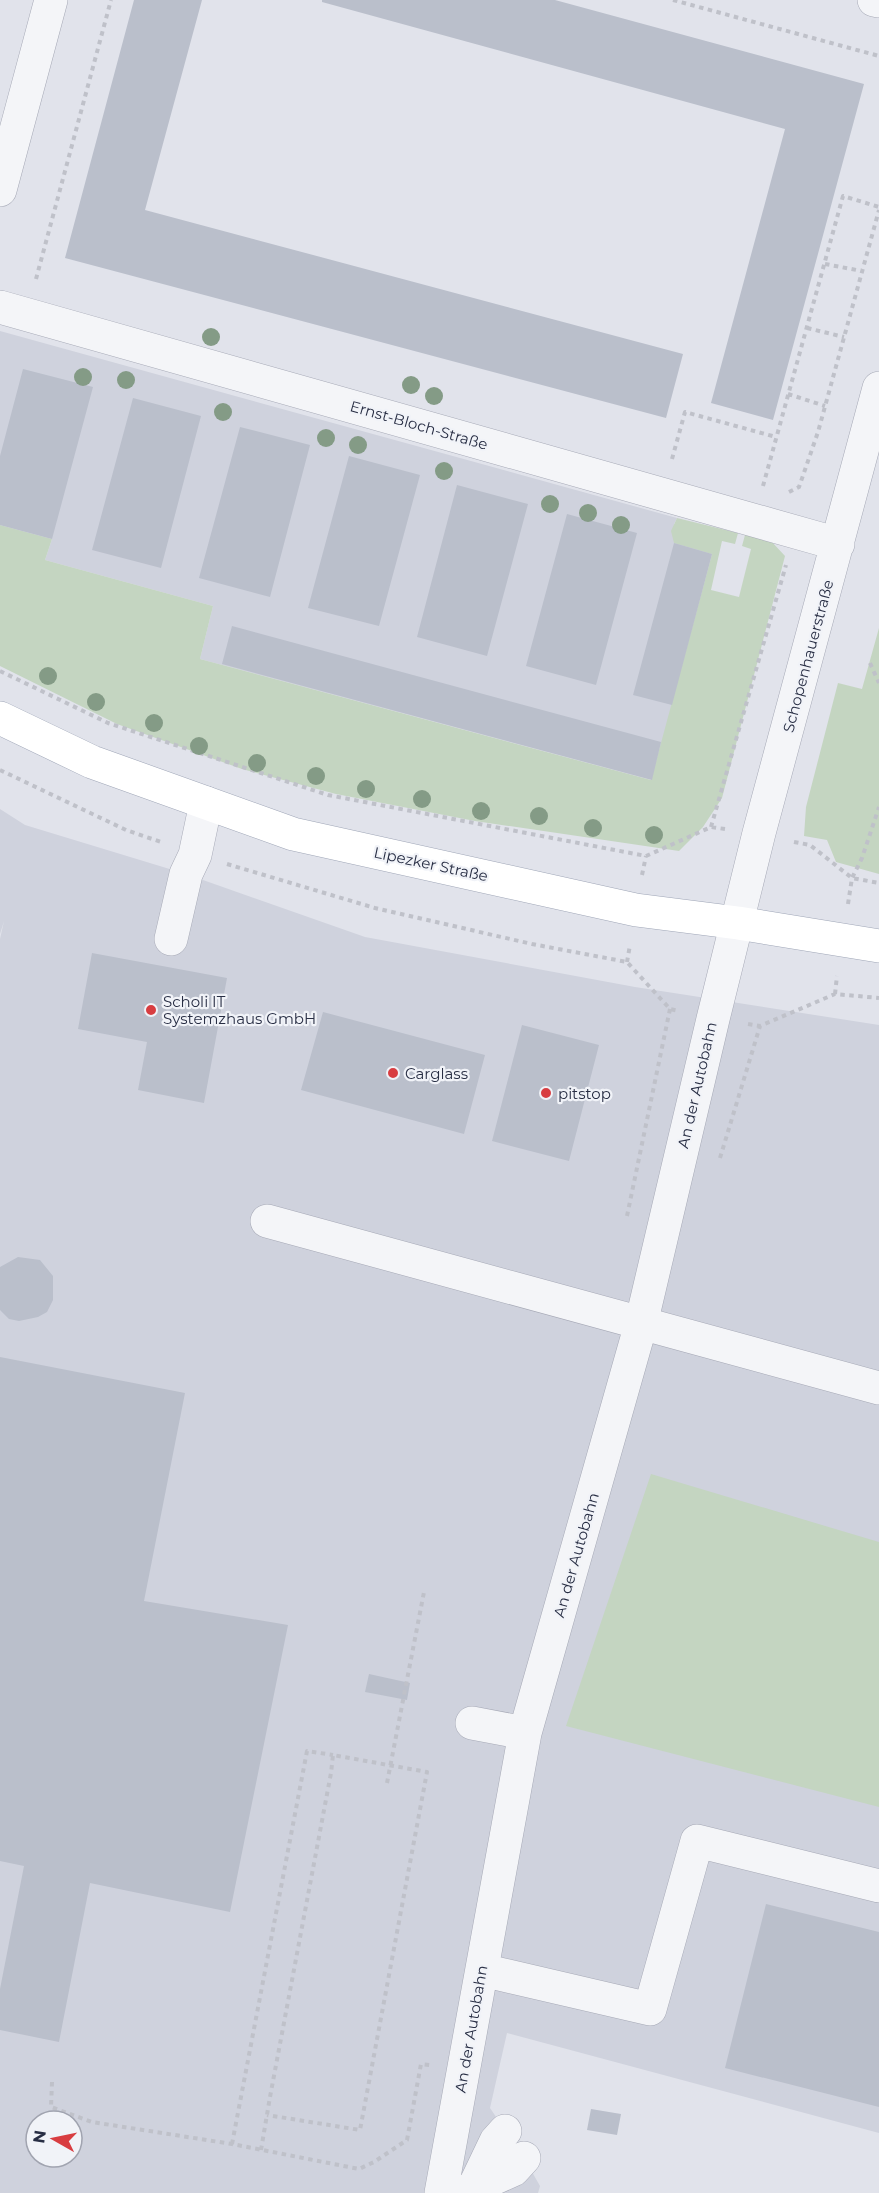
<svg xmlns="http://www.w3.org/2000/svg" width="879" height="2193" font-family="Montserrat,sans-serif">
<rect width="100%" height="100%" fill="#e1e3eb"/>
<path fill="#cfd2dd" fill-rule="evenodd" d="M0 331 677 518 674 524 712 554 652 780 200 659 213 606 45 560 52 539 0 525Z
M0 809 25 825 186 874 365 937 635 987 879 1025V2133L507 2033 490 2108 524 2158 540 2186 538 2193H0V939L4 921 0 934ZM36 2121H72V2157H36Z"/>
<path fill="#c4d5c1" d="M677 518 738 533 735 544 722 541 711 590 739 597 751 549 742 546 745 535 771 541 785 556 722 798 703 827 679 851 475 821 336 794 242 769 117 724 0 666V525L52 539 45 560 213 606 200 659 651 780 712 554 674 543 671 531Z
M879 628V874L836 862 827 840 804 836 806 807 838 683 862 689Z
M651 1474 879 1542V1807L566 1726Z"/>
<path fill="#babfcb" d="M134 0H202L145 210 683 354 666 418 65 258Z
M322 0H555L864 84 773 420 711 403 785 129 322 2Z
M23 369 93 387 52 539 0 525V456Z
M133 398 201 416 161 568 92 550Z
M240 427 310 445 270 597 199 578Z
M349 456 420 475 379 626 308 608Z
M457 485 528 504 487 656 417 637Z
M567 514 637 533 596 685 526 666Z
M674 543 712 554 672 705 633 695Z
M232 626 661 742 652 780 222 664Z
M92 953 227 978 204 1103 138 1090 147 1042 78 1029Z
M323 1012 485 1055 464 1134 301 1090Z
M522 1025 599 1045 569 1161 492 1141Z
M18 1257 40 1260 53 1276V1300L47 1312 38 1317 19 1321 9 1319 0 1310V1267Z
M0 1357 185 1393 144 1601 288 1625 230 1912 90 1883 59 2042 0 2030V1989L24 1866 0 1861Z
M369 1674 410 1683 407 1700 365 1692Z
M766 1904 879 1932V2107L725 2068Z
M591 2109 621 2114 617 2135 587 2130Z"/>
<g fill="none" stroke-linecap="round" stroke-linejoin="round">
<g stroke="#a6a9b6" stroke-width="34">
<path id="minor" d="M874 0 879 1
M0 190 51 0
M0 307 838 544
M171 939 186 874 195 855 206 803
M267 1221 879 1388
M472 1723 525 1733
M482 1970 650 2009 697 1841 879 1886
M474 2187 496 2141 505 2131
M441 2193 525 1733 641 1324 713 1019 759 833 879 388
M461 2193 513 2170 524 2158"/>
</g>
<g stroke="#9fa6b7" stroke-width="34">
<path id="major" d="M0 718 92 762 293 834 636 910 738 923 879 946"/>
</g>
<path stroke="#bfc1c9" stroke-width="4" stroke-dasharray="4.5 4.5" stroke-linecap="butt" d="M673 0 879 56
M825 264 862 271
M36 279 111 0
M807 328 844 337
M788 394 825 406
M672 459 685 412 776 437
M763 486 843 196 879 207
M789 492 799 487 818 432 879 210
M870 663 879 683
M0 671 108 723 328 795 646 856 711 827 725 829
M0 770 126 830 161 842
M711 827 786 565
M794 842 810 845 852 878 879 883
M227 864 375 908 532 944 627 962 670 1009 679 1011
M642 875 646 856
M848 904 852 878 862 858 879 807
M627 962 630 945
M835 994 837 976
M748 1024 760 1026 835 994 879 998
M720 1158 760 1026
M627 1216 670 1009
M387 1783 424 1592
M52 2082 51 2107 92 2122 232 2144 359 2169 374 2162 407 2140 421 2064 430 2065
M232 2144 307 1751 333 1755
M261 2150 270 2097 331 1773 333 1755 427 1772 360 2130 267 2115"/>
<use href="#minor" stroke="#f4f5f8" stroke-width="33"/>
<use href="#major" stroke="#fff" stroke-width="33"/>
</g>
<g fill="#849b86">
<circle cx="211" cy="337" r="9"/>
<circle cx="83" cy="377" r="9"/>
<circle cx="126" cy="380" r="9"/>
<circle cx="411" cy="385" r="9"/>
<circle cx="434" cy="396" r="9"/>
<circle cx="223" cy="412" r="9"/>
<circle cx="326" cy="438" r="9"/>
<circle cx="358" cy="445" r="9"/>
<circle cx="444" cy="471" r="9"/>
<circle cx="550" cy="504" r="9"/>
<circle cx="588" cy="513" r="9"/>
<circle cx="621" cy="525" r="9"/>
<circle cx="48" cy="676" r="9"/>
<circle cx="96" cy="702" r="9"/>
<circle cx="154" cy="723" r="9"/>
<circle cx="199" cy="746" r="9"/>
<circle cx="257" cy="763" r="9"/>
<circle cx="316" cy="776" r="9"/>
<circle cx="366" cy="789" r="9"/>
<circle cx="422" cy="799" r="9"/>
<circle cx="481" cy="811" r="9"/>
<circle cx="539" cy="816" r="9"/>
<circle cx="593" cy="828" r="9"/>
<circle cx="654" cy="835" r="9"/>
</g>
<g fill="#d83d41" stroke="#f1f3f8" stroke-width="2">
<circle cx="151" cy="1010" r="6"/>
<circle cx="393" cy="1073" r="6"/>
<circle cx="546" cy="1093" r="6"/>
</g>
<g text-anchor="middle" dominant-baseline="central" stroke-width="4.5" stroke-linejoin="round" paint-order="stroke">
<g font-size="15" fill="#282e44" stroke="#f1f3f8">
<text transform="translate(419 425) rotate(16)">Ernst-Bloch-Straße</text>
<text transform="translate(808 656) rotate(-75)">Schopenhauerstraße</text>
<text transform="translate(431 864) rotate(12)">Lipezker Straße</text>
<text transform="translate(697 1085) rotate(-77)">An der Autobahn</text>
<text transform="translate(576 1555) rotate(-74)">An der Autobahn</text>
<text transform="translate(471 2029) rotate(-80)">An der Autobahn</text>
</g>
<g font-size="15" fill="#282e44" stroke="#f1f3f8" text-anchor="start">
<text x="163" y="1001">Scholi IT<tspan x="163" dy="17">Systemzhaus GmbH</tspan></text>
<text x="405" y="1073">Carglass</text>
<text x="558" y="1093">pitstop</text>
</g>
</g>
<g transform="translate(54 2139) rotate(279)"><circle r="28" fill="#f1f3f8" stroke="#a1a4b0" stroke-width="1.5"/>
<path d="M0-4.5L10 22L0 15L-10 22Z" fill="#d83d41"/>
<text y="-9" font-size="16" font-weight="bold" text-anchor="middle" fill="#282e44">N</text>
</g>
</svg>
